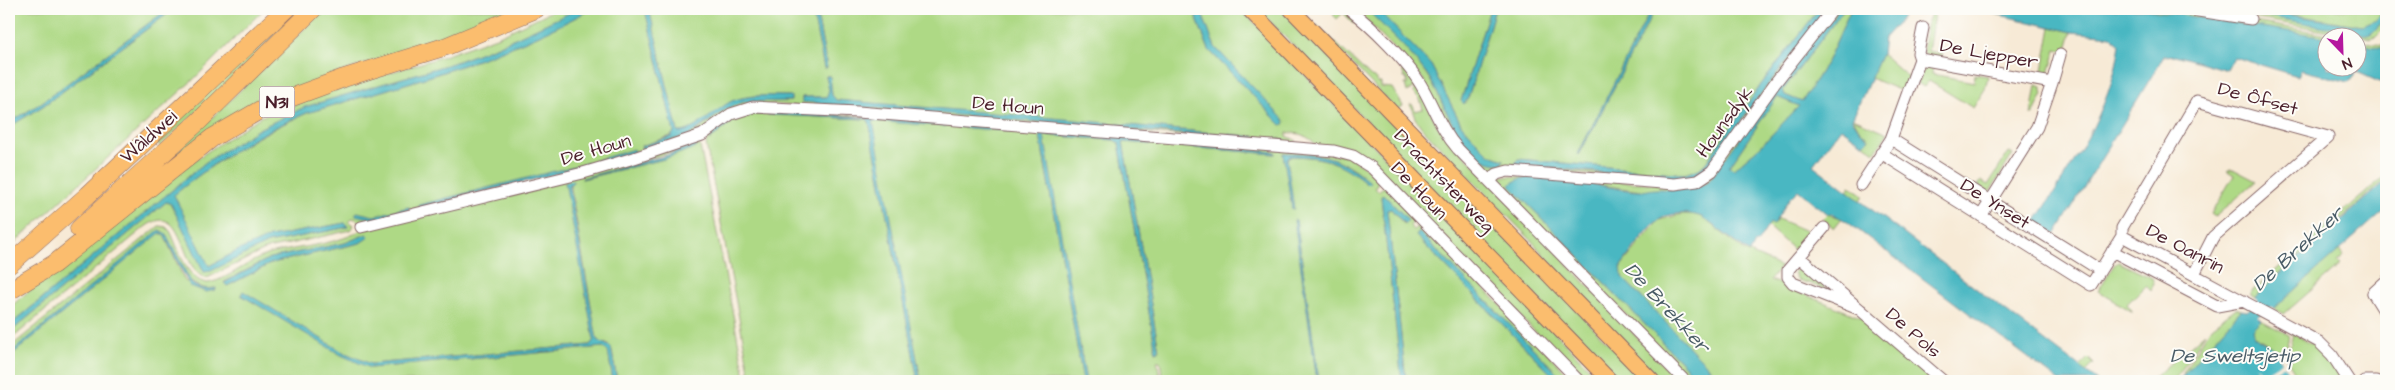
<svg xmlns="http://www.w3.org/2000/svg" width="2395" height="390" font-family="'Architects Daughter',sans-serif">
<rect width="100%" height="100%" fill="#fdfcf7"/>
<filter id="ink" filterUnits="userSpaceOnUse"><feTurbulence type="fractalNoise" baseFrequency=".02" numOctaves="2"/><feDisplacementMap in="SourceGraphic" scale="10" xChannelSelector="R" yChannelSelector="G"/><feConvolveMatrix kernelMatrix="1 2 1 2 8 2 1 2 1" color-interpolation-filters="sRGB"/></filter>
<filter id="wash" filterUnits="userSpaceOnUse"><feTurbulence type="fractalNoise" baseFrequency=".0096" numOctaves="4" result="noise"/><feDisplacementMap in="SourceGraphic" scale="20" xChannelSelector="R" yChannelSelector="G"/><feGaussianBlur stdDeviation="1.12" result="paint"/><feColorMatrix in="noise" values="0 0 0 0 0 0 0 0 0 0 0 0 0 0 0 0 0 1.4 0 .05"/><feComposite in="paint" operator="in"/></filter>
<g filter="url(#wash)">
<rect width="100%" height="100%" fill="#f7ead6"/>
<path fill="#aed985" stroke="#7c7c58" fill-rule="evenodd" d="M9 9H168L41 103 9 123Z
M174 9H264L195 78 9 248V127L43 106Z
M296 9H305L160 146 156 142Z
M325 9H528L329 76 177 159 173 155Z
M556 9H578L498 46 453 63 305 107 259 129 206 162 9 326V308L23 296 166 179 260 117 352 84 441 57 499 36Z
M591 9H645L674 132 671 136 641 146 698 130 728 108 744 102 791 101 790 96C772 96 753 94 735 100 719 106 694 134 678 132L649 9H812L824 68 827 67 816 9H1193L1209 50 1281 125H1284L1215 47 1200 9H1241L1602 381H1583L1374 166 1318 146C1309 137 1300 132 1287 133V136L1297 141 1293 144 772 104 690 137 364 223 353 218 349 222 353 225 351 230 267 249 207 278C179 274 186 197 145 227L9 341V333L166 202 171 204 205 272 268 243 348 227 345 223 270 237 239 250 209 266H207L173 195C215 162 258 134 307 113 405 84 502 59 591 9ZM826 76H830L832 95 836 100 1284 139 1230 138 802 101V97H827L829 90Z
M1258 9H1283L1645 381H1618Z
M1332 9H1341L1346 12 1401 66 1400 67 1356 23H1353L1343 13 1337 19 1333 15 1336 12Z
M1355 9H1367C1387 30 1411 51 1427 75 1446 103 1461 166 1503 164L1504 160 1490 155 1476 141 1461 124 1431 65 1377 9H1490L1461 101 1464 104 1468 98 1495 9H1651L1579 155 1655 9H1819L1760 86 1705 164 1699 169 1685 174 1518 159 1515 163 1517 167 1677 179 1701 174 1713 163 1748 111 1826 9H1830L1773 82 1717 162 1702 177 1681 182 1528 170 1486 171 1447 128 1423 79Z
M1836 9H1839L1782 81 1708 182 1698 188 1641 191 1567 180 1511 187 1700 381H1690L1500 184 1498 179 1501 176 1689 185Z
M1844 9H1851L1828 60 1802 102 1785 95 1783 90Z
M1933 9H1935L1928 51 1943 54 1940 58 1925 55 1923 51 1926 26Z
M2130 9H2174L2346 37 2327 38 2143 9Z
M2198 9 2238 11 2240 9H2252L2250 12 2372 33 2386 18V26L2376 36 2371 38Z
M2260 9H2386L2375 21 2362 26Z
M1317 25 1371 77 1377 79V83H1381V87L1392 88 1403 106 1397 110 1316 26Z
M2051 27 2072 32 2066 52 2056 49 2048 77 2042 76Z
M2358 40 2386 46V49L2358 44Z
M1882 54 1909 78 1904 92 1870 78Z
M1926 66H1933L1932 74 1974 82 1975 74 1988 76 1985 89 1973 108 1929 81 1924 87 1917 83Z
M1402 67 1417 86 1438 127 1678 381H1660L1606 325 1530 239 1422 128 1415 118 1410 104 1413 105 1415 111 1423 109 1420 99 1413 92 1416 89 1414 87 1407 92 1405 84H1408L1406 78H1404Z
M2036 85 2041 87 2043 94 2033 115H2031Z
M1777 97 1800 106 1760 147 1734 169 1729 167Z
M772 109 1075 131 1343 155C1357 161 1368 168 1379 179L1375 188 1378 191 1385 186 1416 218 1410 226 1414 230 1422 224 1574 381H1565L1419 232 1416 236 1558 381H1406L1387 210 1391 209 1404 224 1408 220 1383 194 1381 197 1402 381H1319L1296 220 1317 381H1163L1160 361H1157L1161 381H1086L1043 135 1114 140 1119 143 1156 352 1159 351 1123 142 1275 154V152L877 117 766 110 743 113 733 117 719 128 709 141 734 120 754 114 866 119 869 121 918 381H751L706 144C713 116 748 108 772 109ZM1283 153C1322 153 1341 156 1370 182L1368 184C1341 161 1325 157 1289 156L1287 159 1293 209Z
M1853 118 1888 133 1875 152 1864 144 1869 138 1860 131Z
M877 120 1036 133 1040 136 1083 381H921L872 124V121Z
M699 141 746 381H617L612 351 608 344 600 343 597 340 570 183 567 181 594 340 590 345 371 364 343 352 243 292 241 295 370 368 603 347 608 351 613 381H9V357L159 233 164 235 185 281 206 292 215 288C185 294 177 256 166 234L160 230 9 354V348L159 226 166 227 170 231C179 248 186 281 208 283 230 279 248 260 270 254 295 247 343 244 362 229ZM696 144V147L664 159 582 179ZM367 234 360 243 272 263 227 286 224 282 270 258 345 243Z
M2009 152 2013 154 1989 193 1978 186 1981 181 1988 185Z
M2230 169 2235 170 2256 181 2215 217 2211 214 2234 175 2227 171Z
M2386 175V179L2272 280 2266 288 2261 283Z
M1850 186 1863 195 1860 201 1847 191Z
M1682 214H1693L1702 217 1745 251 1781 267 1770 280 1867 320 1869 322 1867 324 1887 341 1889 339 1898 347 1896 349 1915 366 1918 364 1933 381H1722L1622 277 1621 266 1659 220Z
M1827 214 1842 218 1834 228 1823 219Z
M1778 219 1811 233 1795 251 1767 226 1770 223 1773 225Z
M2339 250 2344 256 2337 262 2340 265 2284 314 2273 308Z
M2118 262 2152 278 2154 283 2151 290 2146 285 2127 304 2133 312 2098 291 2114 265Z
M1803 266 1829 290 1798 280 1794 273 1798 267Z
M2260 284 2265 289 2255 298 2249 294Z
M2236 308 2241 310 2185 374 2183 373 2211 327Z
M2261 320 2289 335 2285 356 2280 349 2276 352 2266 342 2254 336 2252 329Z
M2205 333 2181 371 2173 381H2150Z
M2293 333 2324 352 2341 376 2333 381H2300L2287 360Z
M2088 358 2094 364 2086 372 2079 367Z"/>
<path fill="#49b7c2" stroke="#4a6b76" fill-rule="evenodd" d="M168 9H174L43 106 9 127V123L41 103Z
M578 9H591C502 59 405 84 307 113 258 133 215 161 174 195L209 266 239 250 270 237 345 223 348 227 268 243 211 271 204 272 171 204 166 202 9 333V326L206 162 259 129 305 107 453 63 498 46Z
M645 9H649L678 132C693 134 717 108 732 101 750 94 771 96 791 96V101L744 102 728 108 689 135 642 149 641 146 671 137 674 132Z
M812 9H816L827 68H824Z
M1193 9H1200L1215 47 1285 121 1284 125H1281L1209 50Z
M1366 9H1377L1431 65 1461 124 1476 141 1490 155 1504 160 1503 164C1460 166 1446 101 1426 73 1409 50 1386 29 1366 9Z
M1490 9H1495L1468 98 1464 104 1461 101Z
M1651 9H1655L1579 155 1578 154Z
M1819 9H1826L1748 111 1713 163C1703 175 1692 177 1677 179L1515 165 1518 159 1685 174 1699 169 1705 164 1760 86Z
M1839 9H1844L1783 90 1785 95 1802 102 1828 60 1851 9H1910L1884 38 1882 54 1852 119 1860 131 1869 138 1864 144 1841 128 1813 165 2098 381H2059L1846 221 1833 214H1827L1798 190 1789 199 1773 225 1770 223 1757 243H1755L1750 253 1702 217C1690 212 1670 212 1659 220 1649 226 1629 255 1621 266L1622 277 1722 381H1700L1511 187 1510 185C1526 164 1616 192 1641 191 1646 191 1651 189 1656 189 1675 189 1691 191 1708 182L1782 81ZM1777 97 1799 106 1760 147 1734 169 1729 167Z
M1974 9H2143L2321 36 2327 38 2328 68H2358V44L2386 49V85L2357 72 2349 82 2301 70 2298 76 2234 57 2227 70 2175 55 2164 56 2055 235 2035 222C2071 167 2111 111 2120 44L2111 36 2072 32Z
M2252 9 2362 26 2375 21 2386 9V18L2372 33 2368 35 2250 13Z
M826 76H830L832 95 836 100 1076 120 1286 140 1230 138 802 102V97H827L829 90Z
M766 110 1129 138 1275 152V154L1123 142 1159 351 1156 352 1119 143 1114 140 1044 135 1086 381H1083L1040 135 1036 133 873 121 921 381H918L869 121 866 119 754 114 734 120 709 140C721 119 743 113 766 110Z
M696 144 697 147 664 159 582 179V178L665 156Z
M634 149 635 152 612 160 420 208 419 205 591 162Z
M1283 153C1322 153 1340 156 1370 182L1368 184C1341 162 1325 156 1289 156L1287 159 1294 209H1292Z
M573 180V182L569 185 597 340 611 347 617 381H613L608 351 603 347 370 368 341 355 241 295 243 291 343 352 371 364 590 345 594 340 565 182Z
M2386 181V209L2274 308 2269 307 2258 317 2261 320 2252 329 2254 336 2272 347 2295 381H2178L2241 310 2247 311 2258 301 2255 298 2271 282Z
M1383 194 1408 220 1405 224 1391 209 1387 210 1406 381H1402L1381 197Z
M409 207 410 210 374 219 355 215 357 212 374 216Z
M1294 220H1296L1319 381H1317Z
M159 230 166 234 192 284C200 289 206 290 216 288V290L206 292 190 286 164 235 160 233 9 357V354Z
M1419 232 1565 381H1558L1416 236Z
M367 234 369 237 360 243 272 263 227 286 224 283 270 258 345 243Z"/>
<path fill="#f7ead6" d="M2278 351 2297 380V381H2295L2284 365 2265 377 2267 381H2265L2255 365 2263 374 2282 362 2276 352Z"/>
</g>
<g filter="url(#ink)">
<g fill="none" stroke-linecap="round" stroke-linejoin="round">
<g stroke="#876667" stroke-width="13">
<path id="minor" d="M1349 9C1371 26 1407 61 1421 85 1434 107 1441 130 1458 149L1685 381
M2185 9 2251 19
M1920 59 1918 53 1923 28
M2052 83 2060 55
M1891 139 2100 270
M1881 153 2091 285 2122 236V228L2197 101 2328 137
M1490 180 1497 174 1508 171 1675 184 1697 181 1712 171 1775 83 1833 9
M1861 185 1891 139 1920 59 2052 83 2037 127 1981 216
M361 227 583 173 634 158 702 135 731 114 753 107 858 112 1334 151 1353 156 1372 168 1579 381
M2122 236 2319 342 2332 355 2349 381
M2112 251 2217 306 2244 301
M1799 257 1824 228
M2194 274 2213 237 2328 137
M2386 281 2373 293 2386 314
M1861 310 1793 283 1788 277V270L1799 257 1943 381
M2364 381H2376"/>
</g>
<g stroke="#876667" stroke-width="17">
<path id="major" d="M1249 9 1610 381
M1291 9 1652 381"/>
</g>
<g stroke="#876667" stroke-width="19">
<path id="highway" d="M79 229 199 121 313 9
M9 265 88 195 286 9
M9 291 54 264 212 138 265 107 344 78 447 46 536 9"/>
</g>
<use href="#minor" stroke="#fff" stroke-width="11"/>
<use href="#major" stroke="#fbbd6e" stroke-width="15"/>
<use href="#highway" stroke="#fbbd6e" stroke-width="18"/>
</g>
</g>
<g text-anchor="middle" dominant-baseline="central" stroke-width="4" stroke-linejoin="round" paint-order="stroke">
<rect fill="#fdfcf7" stroke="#806168" stroke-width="1" x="259.5" y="86.5" width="35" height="31" rx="4"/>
<g font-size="18" font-weight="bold" fill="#4a1f2b">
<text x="277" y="102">N31</text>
</g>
<g font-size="19" fill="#4a1f2b" stroke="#fdfcf7">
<text transform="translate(1989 54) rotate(10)">De Ljepper</text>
<text transform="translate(2258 99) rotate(15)">De Ôfset</text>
<text transform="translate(1008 106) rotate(5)">De Houn</text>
<text transform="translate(1725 122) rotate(-54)">Hounsdyk</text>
<text transform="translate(149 137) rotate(-42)">Wâldwei</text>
<text transform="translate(596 150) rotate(-16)">De Houn</text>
<text transform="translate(1444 181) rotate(46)">Drachtsterweg</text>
<text transform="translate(1419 191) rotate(46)">De Houn</text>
<text transform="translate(1995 204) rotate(32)">De Ynset</text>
<text transform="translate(2185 249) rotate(28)">De Oanrin</text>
<text transform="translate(1913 333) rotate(41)">De Pols</text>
</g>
<g font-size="20" font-style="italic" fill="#4a5c67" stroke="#fdfcf7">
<text transform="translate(2298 249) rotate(-42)">De Brekker</text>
<text transform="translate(1667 308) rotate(47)">De Brekker</text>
<text x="2235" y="356">De Sweltsjetip</text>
</g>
</g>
<rect width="2395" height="390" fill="none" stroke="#fdfcf7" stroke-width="30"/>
<g transform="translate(2342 52) rotate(157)"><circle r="24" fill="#fdfcf7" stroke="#b5a4a5"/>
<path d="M0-4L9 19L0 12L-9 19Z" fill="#b5179e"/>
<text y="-8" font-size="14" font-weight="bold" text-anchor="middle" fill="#4a1f2b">N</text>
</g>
</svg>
